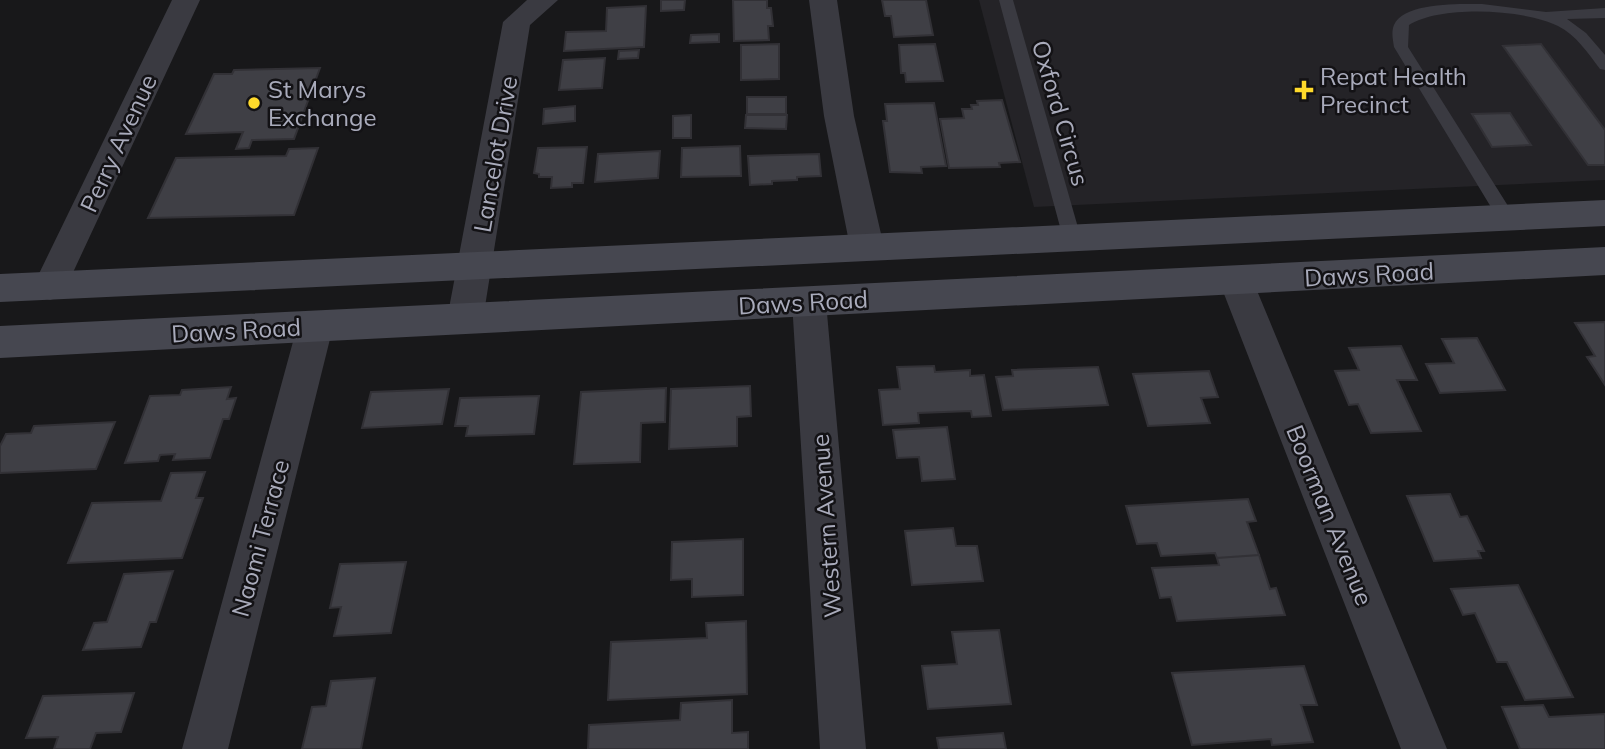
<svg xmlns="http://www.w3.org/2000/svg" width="1605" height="749" font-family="Mulish,sans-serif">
<rect width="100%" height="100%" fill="#18181a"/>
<path fill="#242327" d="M979 0H1605V180L1034 207Z"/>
<path fill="#3f3f45" stroke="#323136" stroke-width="2" d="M661 0H685L684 10 661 11Z
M733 0H767V8H771L773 26H768L769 40 734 41Z
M882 0H926L933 35 894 37 891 16H885Z
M646 6 644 47 564 51 566 32 606 31 607 8Z
M719 34V42L690 43 691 35Z
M779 44V79L741 80V45Z
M935 44 943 81 906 82 905 73H901L899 45Z
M1541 44 1605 130V165H1588L1503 46Z
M639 50 638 58 618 59 619 51Z
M605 58 602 88 559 90 563 60Z
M320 68 294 139 252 140 249 148 236 149 243 132 186 134 214 74H232L234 70Z
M747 97H786V114H747Z
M1002 100 1020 162 999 163 1000 167 949 168 940 119 964 118 962 109H972L971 105H978L977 101Z
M934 103 946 166 921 167 922 173 890 172 883 121H887L885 104Z
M575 106V121L543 124 544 109Z
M1510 113 1531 145 1492 147 1472 114Z
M691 115V138H673V116Z
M746 115H787L786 129 745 128Z
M740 146 741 176 681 177 682 148Z
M587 147 583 183H572V187L551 188 552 177H539V174L534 173 538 148Z
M318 148 294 215 148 218 176 158 286 156 289 149Z
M660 151 658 178 595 182 598 154Z
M819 154 821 176 797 177V180L772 181V184L750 185 748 156Z
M1605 322V385L1587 357 1595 356 1575 323Z
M1477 338 1505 390 1440 393 1426 364 1454 363 1442 339Z
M1401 346 1417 380H1397L1421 431 1371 433 1358 404 1349 405 1335 371 1359 370 1349 348Z
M934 366 935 372 970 370V376L984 375 991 416 972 417 971 411 918 413 919 423 883 425 879 390 900 389 897 367Z
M1098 367 1108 405 1003 410 996 377 1013 376 1012 370Z
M1209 371 1218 397 1201 398 1210 423 1148 426 1133 374Z
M750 386 751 416 737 417V446L669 449 671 389Z
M231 387 227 399 236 398 229 419H223L210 458 173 460 175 454 160 455 158 461 125 463 150 396 180 395 182 390Z
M666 388 665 422 641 423 640 462 574 464 581 392Z
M449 389 442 424 362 428 371 392Z
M539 396 534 434 466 436 468 426H455L460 398Z
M115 422 96 469 0 473V446L6 434 31 433 34 426Z
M947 427 955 479 922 481 919 457 897 458 893 430Z
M205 472 196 498H203L182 558 68 563 92 503 161 501 171 473Z
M1450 494 1460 517 1467 516 1484 551H1478L1481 558 1434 561 1407 496Z
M1248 499 1256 521 1247 522 1259 555 1217 558 1215 553 1161 556 1157 543 1137 544 1126 506Z
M953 528 956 546H977L983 581 912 585 905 531Z
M743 539V595L692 597V579L671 580 672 542Z
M1259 555 1270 589 1276 588 1285 615 1177 621 1171 597 1160 598 1152 568 1219 565 1217 558Z
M406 562 391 633 334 636 341 607 330 608 340 564Z
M173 571 156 622H150L141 647 83 650 94 623 107 622 124 574Z
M1518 585 1573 697 1525 700 1507 662H1497L1475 613 1463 615 1451 589Z
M746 621 747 694 608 700 611 642 707 638 706 623Z
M999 630 1011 704 928 709 922 666 957 664 952 632Z
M1304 666 1317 705H1301L1313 742 1272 745 1271 739 1192 745 1172 673Z
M375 678 361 749H302L312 707 326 706 331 681Z
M134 693 121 732 96 733 90 749H54L58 737 26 738 43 696Z
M732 700V733L748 732V749H588L589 725 680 720 681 703Z
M1543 705 1549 717 1605 714V749H1520L1502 707Z
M1003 733 1006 749H939L937 738Z"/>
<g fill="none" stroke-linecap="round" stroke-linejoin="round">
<path fill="#3a3a41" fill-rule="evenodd" d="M999 0H1013L1081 238 1078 243H1066L1063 238Z
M1482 4 1546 12 1605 8V18L1567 19 1586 33 1605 55V70L1600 69C1588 53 1576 35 1558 26 1524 9 1441 5 1409 25L1408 47 1515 217 1512 222H1500L1394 47C1393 40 1391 32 1394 25 1404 2 1460 4 1482 4Z"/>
<path fill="#3a3a41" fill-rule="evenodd" d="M172 0H200L62 296 50 300 38 296 33 286Z
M527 0H558L530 25 483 319 477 329 465 333 453 329 447 319 503 22Z
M809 0H837L854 116 884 247 879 256 867 260 855 256 850 247 824 116Z
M1236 267 1248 271 1253 281 1447 749H1401L1219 281 1224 271Z
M809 288 821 292 826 302 866 749H820L792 302 797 292Z
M315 312 328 317 333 327 228 749H182L297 327 302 317Z"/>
<path fill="#464750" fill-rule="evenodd" d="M1605 200V226L0 302V274Z
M1605 247V275L0 358V326Z"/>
</g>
<g fill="#ffda2b" stroke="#131215" stroke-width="2.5">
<path d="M1300.5 79.5h7v7h7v7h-7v7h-7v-7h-7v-7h7z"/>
<circle cx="254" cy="103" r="7"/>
</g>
<g text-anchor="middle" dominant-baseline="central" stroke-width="5" stroke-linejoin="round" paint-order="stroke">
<g font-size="24" fill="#a9abbb" stroke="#131215" text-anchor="start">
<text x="1320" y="76">Repat Health<tspan x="1320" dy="28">Precinct</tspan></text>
<text x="268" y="89">St Marys<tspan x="268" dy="28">Exchange</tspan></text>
</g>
<g font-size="24" fill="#a9abbb" stroke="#131215">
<text transform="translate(1061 113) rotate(74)">Oxford Circus</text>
<text transform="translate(118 143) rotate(-65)">Perry Avenue</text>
<text transform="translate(495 154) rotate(-80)">Lancelot Drive</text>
<text transform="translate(1369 274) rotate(-3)">Daws Road</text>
<text transform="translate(803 302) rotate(-3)">Daws Road</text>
<text transform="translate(236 330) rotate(-3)">Daws Road</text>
<text transform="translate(1330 515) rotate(68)">Boorman Avenue</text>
<text transform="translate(826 526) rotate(-94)">Western Avenue</text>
<text transform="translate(260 538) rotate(-75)">Naomi Terrace</text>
</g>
</g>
</svg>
